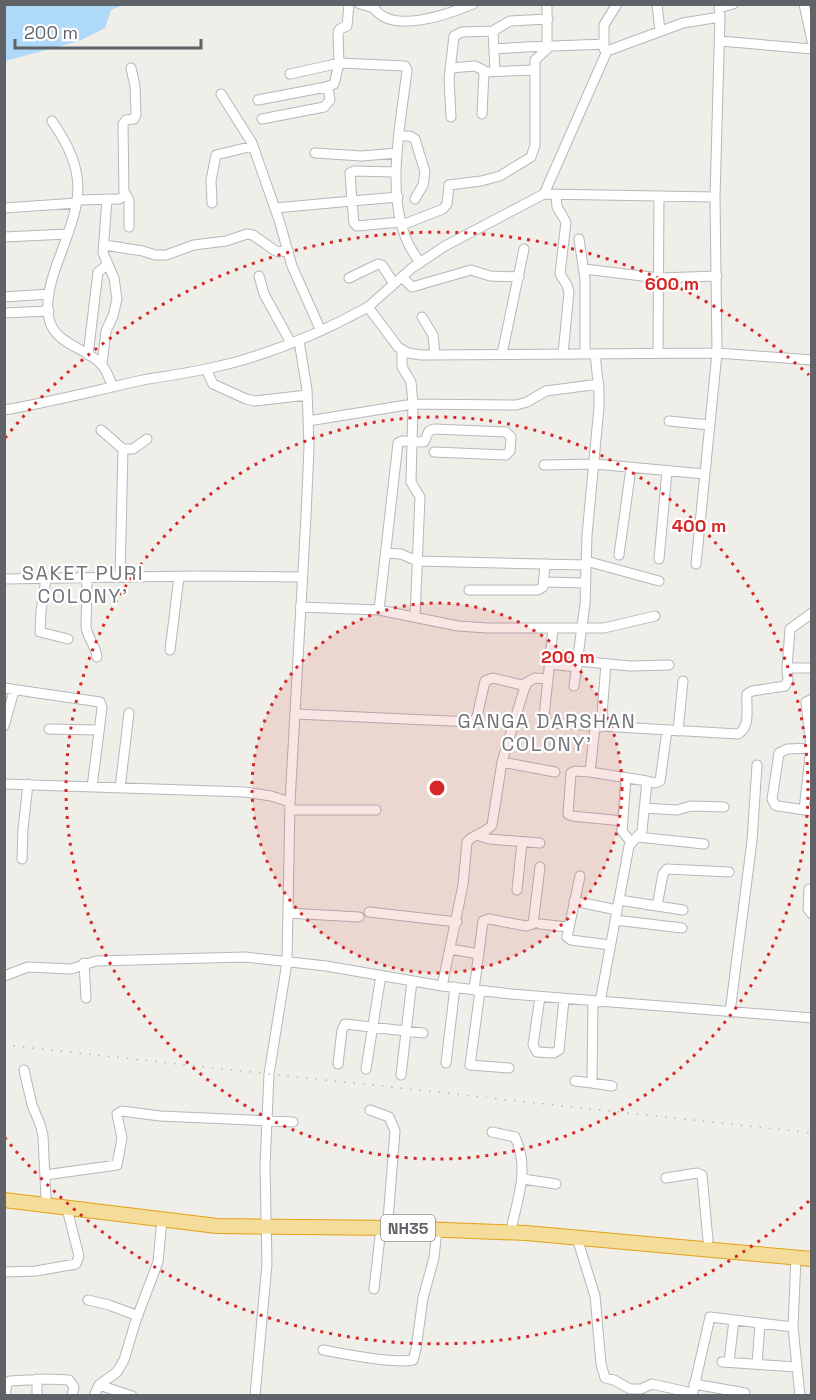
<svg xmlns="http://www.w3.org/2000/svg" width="816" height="1400" font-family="'Space Grotesk',sans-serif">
<rect width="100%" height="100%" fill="#f0eee8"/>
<path fill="#afd9f8" d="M5 4H123V5L111 10 105 28 79 41 5 61Z"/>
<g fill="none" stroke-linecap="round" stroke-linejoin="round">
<g stroke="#b5b7bb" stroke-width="11">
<path id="minor" d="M360 4 374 8C392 35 449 14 473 4
M657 4 660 31
M804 4 812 41
M719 8 733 4
M493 31 495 71
M720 41 812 49
M494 49C531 46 566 46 603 44
M604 49V25L617 4
M450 68 475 66 485 71
M290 74 340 63 405 66 407 70C401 122 385 194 408 243 411 250 416 256 420 263
M221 94 252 143 279 220 292 266 321 331
M258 100 326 87 334 84 339 64 338 32 340 29 347 26 349 4
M482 114 484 72 534 70
M451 117 449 79 454 36 462 32 493 31 510 21 548 19
M262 119 324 107 330 100 328 87
M52 121C92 179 79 204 57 264 51 281 45 301 49 319 55 344 84 347 100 363 107 369 109 379 113 387
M399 136H410L415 139 425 172 423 185 415 199
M315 153 362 156 397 153
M125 193 129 200V227
M544 194 715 197
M556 194 557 207 566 222 560 274 567 285 569 292 563 354
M398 197 352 201 354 223 357 226 401 222
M77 200 119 199 124 196 123 124 126 120 134 119 136 115 135 86 131 68
M212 203 211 180 216 155 253 146
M4 208 77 203
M275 208 352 201 350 173 354 171 395 172
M402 225 443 209 447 204 449 185 481 181 500 176 531 157 535 145V60L547 49V4
M4 237 68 234
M579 239 585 279V354
M104 245 143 251 155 255H166L194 245 226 241 247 234 253 235 274 250 279 252 288 250
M584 269 659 278 717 276
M259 276 264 294 291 343
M402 277 412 287 471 270 490 276 519 277
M349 278 378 264 382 265 394 284
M4 297 49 294
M368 307 412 268 445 246 544 194 607 51 683 23 720 17
M4 313 49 311
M422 317 433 335 435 355
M402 350V367L411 382 413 404 411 482 420 497 415 617
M658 353 659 196
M502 354 524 249
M88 355 98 272 107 265
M102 364 106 331 113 316 117 299 114 278 103 253 107 199
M206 369 213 384 246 399 255 401 307 395
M4 410C51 402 97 390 143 380 166 376 188 373 211 368 266 356 319 334 368 307L398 347 408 353 421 355 717 353 812 360
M308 421 413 404 516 405 527 402 546 391 599 384
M669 421 710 425
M101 430 123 449 120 577
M123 449H133L147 439
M544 465 595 464 705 474
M386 553 401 554 417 561 586 565
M619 555 631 468
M659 559 667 471
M586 561 659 581
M696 564 717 353 715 197 720 17 719 4
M87 578 86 627C88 639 96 646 97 657
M4 579 194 576 302 577
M46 579 41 611 40 632 68 639
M544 582 586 583
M469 590H538L543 587 545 564
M300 607 379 610 458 626 487 628H604L655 616
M379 610 398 443 402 441 424 442 429 431 434 429 506 432 511 437 510 451 506 455 434 452
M812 613 790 629 787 668H812
M170 650 179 577
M578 661 630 666 669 665
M549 664 577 667
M548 679 544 716V719L549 723 738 734C751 727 746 708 747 694L752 691 785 686 788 680 787 668
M574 686 585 604 587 535 599 407V391L595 354
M4 688 100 702 102 708 92 787
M295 714 472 722 477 717 485 681 493 678 526 686
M4 726 14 691
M595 727 590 772 647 781 642 831 629 846 600 1002
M601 727 606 664
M49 729 98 730
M678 731 683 681
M812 748 787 749 779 753 772 799 775 805 778 806 812 811
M502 762 555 772
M590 772 575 771 571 773 568 814 572 816 623 821
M626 778 622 831 631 842
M647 781 655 783 660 781 667 731
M4 784 245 792 271 796 290 802
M120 788 129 713
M644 808 677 810 691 806 724 807
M290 810H376
M804 810 811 748 806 702 812 699
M477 835 489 839 540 843
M638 837 704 844
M22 859 23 829 28 784
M580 876 567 937 571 940 610 945
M809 889 808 909 812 914
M517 890 522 842
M619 900 683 910
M574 901 617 910
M657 906 663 874 667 869 729 872
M369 912 457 922
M288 913 359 917
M615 920 682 928
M540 924 568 927
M450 949 479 954
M84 963 86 998
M4 976 28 967 71 969 96 961 245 957 326 966 442 986 511 994 812 1018
M442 986 463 885 467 842C473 834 485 834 492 825L502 762 526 683 535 678 548 679 553 628
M474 990 483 921 489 919 526 926 533 924 540 867
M480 991 470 1065 509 1068
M540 997 533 1045 537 1052 554 1053 559 1050 564 999
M593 1001 592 1083 612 1086
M730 1012 752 841 757 765
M446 1063 455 987
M338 1064 342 1030 345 1024 423 1033
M366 1069 381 975
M24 1070 32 1105 40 1124 43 1136 46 1199
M401 1075 412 981
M575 1081 592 1083
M370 1110 389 1117 395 1131 388 1220
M492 1132 515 1137C529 1166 519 1195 512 1225
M45 1175 117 1165 122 1138 117 1114 122 1111 160 1116 293 1122
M666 1178 697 1173 702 1175 708 1240
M523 1179 556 1184
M577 1238 595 1296 601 1364 605 1378 614 1380 630 1389H641L652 1384 692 1393
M796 1257 793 1327 800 1396
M4 1272 36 1271 76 1264 79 1256 67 1209
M374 1289 381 1228
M88 1300 109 1305 138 1316
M323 1350C345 1354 393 1364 413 1360L416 1349 423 1298 434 1258 437 1229
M722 1362 797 1367
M729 1362 734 1320
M757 1365 760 1323
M694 1384 745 1393
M99 1385 132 1396
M5 1396 7 1384 10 1381 46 1379 69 1380 74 1387 72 1396
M37 1396V1379
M94 1396 99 1385 117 1372 124 1360 136 1320 158 1262 162 1220
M255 1396 267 1264 265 1166 269 1074 287 962 290 802 306 516 309 447 307 390 299 341
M692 1396 710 1317 793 1327"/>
</g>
<g stroke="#e3a114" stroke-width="16">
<path id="highway" d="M4 1200 217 1226 396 1228 526 1233 812 1259"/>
</g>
<use href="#minor" stroke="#fff" stroke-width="9"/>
<use href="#highway" stroke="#f4dd9a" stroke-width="14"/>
<path stroke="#b5b6b6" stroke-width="1.5" stroke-dasharray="1.5 8" stroke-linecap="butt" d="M4 1045 812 1133"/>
</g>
<circle cx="437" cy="788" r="185" fill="#d62828" fill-opacity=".12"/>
<g fill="none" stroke="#d62828" stroke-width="3" stroke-dasharray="3 6">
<circle cx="437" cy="788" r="185"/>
<circle cx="437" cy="788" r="371"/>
<path d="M809 1201A556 556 0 0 1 5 1138M5 438A556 556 0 0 1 809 375"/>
</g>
<g text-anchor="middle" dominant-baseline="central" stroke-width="4.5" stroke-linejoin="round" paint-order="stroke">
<rect fill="#fff" stroke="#8f9194" stroke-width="1.5" x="381" y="1215" width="54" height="26" rx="4.5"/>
<g font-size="16" font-weight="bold" fill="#5f6266">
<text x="408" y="1228">NH35</text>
</g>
<g font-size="20" letter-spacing="1.5" fill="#707478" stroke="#fff">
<text x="83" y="573">SAKET PURI<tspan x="83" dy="23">COLONY'</tspan></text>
<text x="547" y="721">GANGA DARSHAN<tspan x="547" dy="23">COLONY'</tspan></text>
</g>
</g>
<circle cx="437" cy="788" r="9" fill="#d62828" stroke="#fff" stroke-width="3"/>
<g font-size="18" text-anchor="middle" font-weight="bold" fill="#d62828" stroke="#fff" stroke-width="4.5" stroke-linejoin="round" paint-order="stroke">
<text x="672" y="290">600 m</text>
<text x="699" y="532">400 m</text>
<text x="568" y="663">200 m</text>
</g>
<rect width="816" height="1400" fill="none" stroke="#5f6266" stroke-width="12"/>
<path d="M15 39v9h186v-9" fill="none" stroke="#5f6266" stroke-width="3"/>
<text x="24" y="39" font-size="18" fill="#5f6266" stroke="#ffffff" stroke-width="4.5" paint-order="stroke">200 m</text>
</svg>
